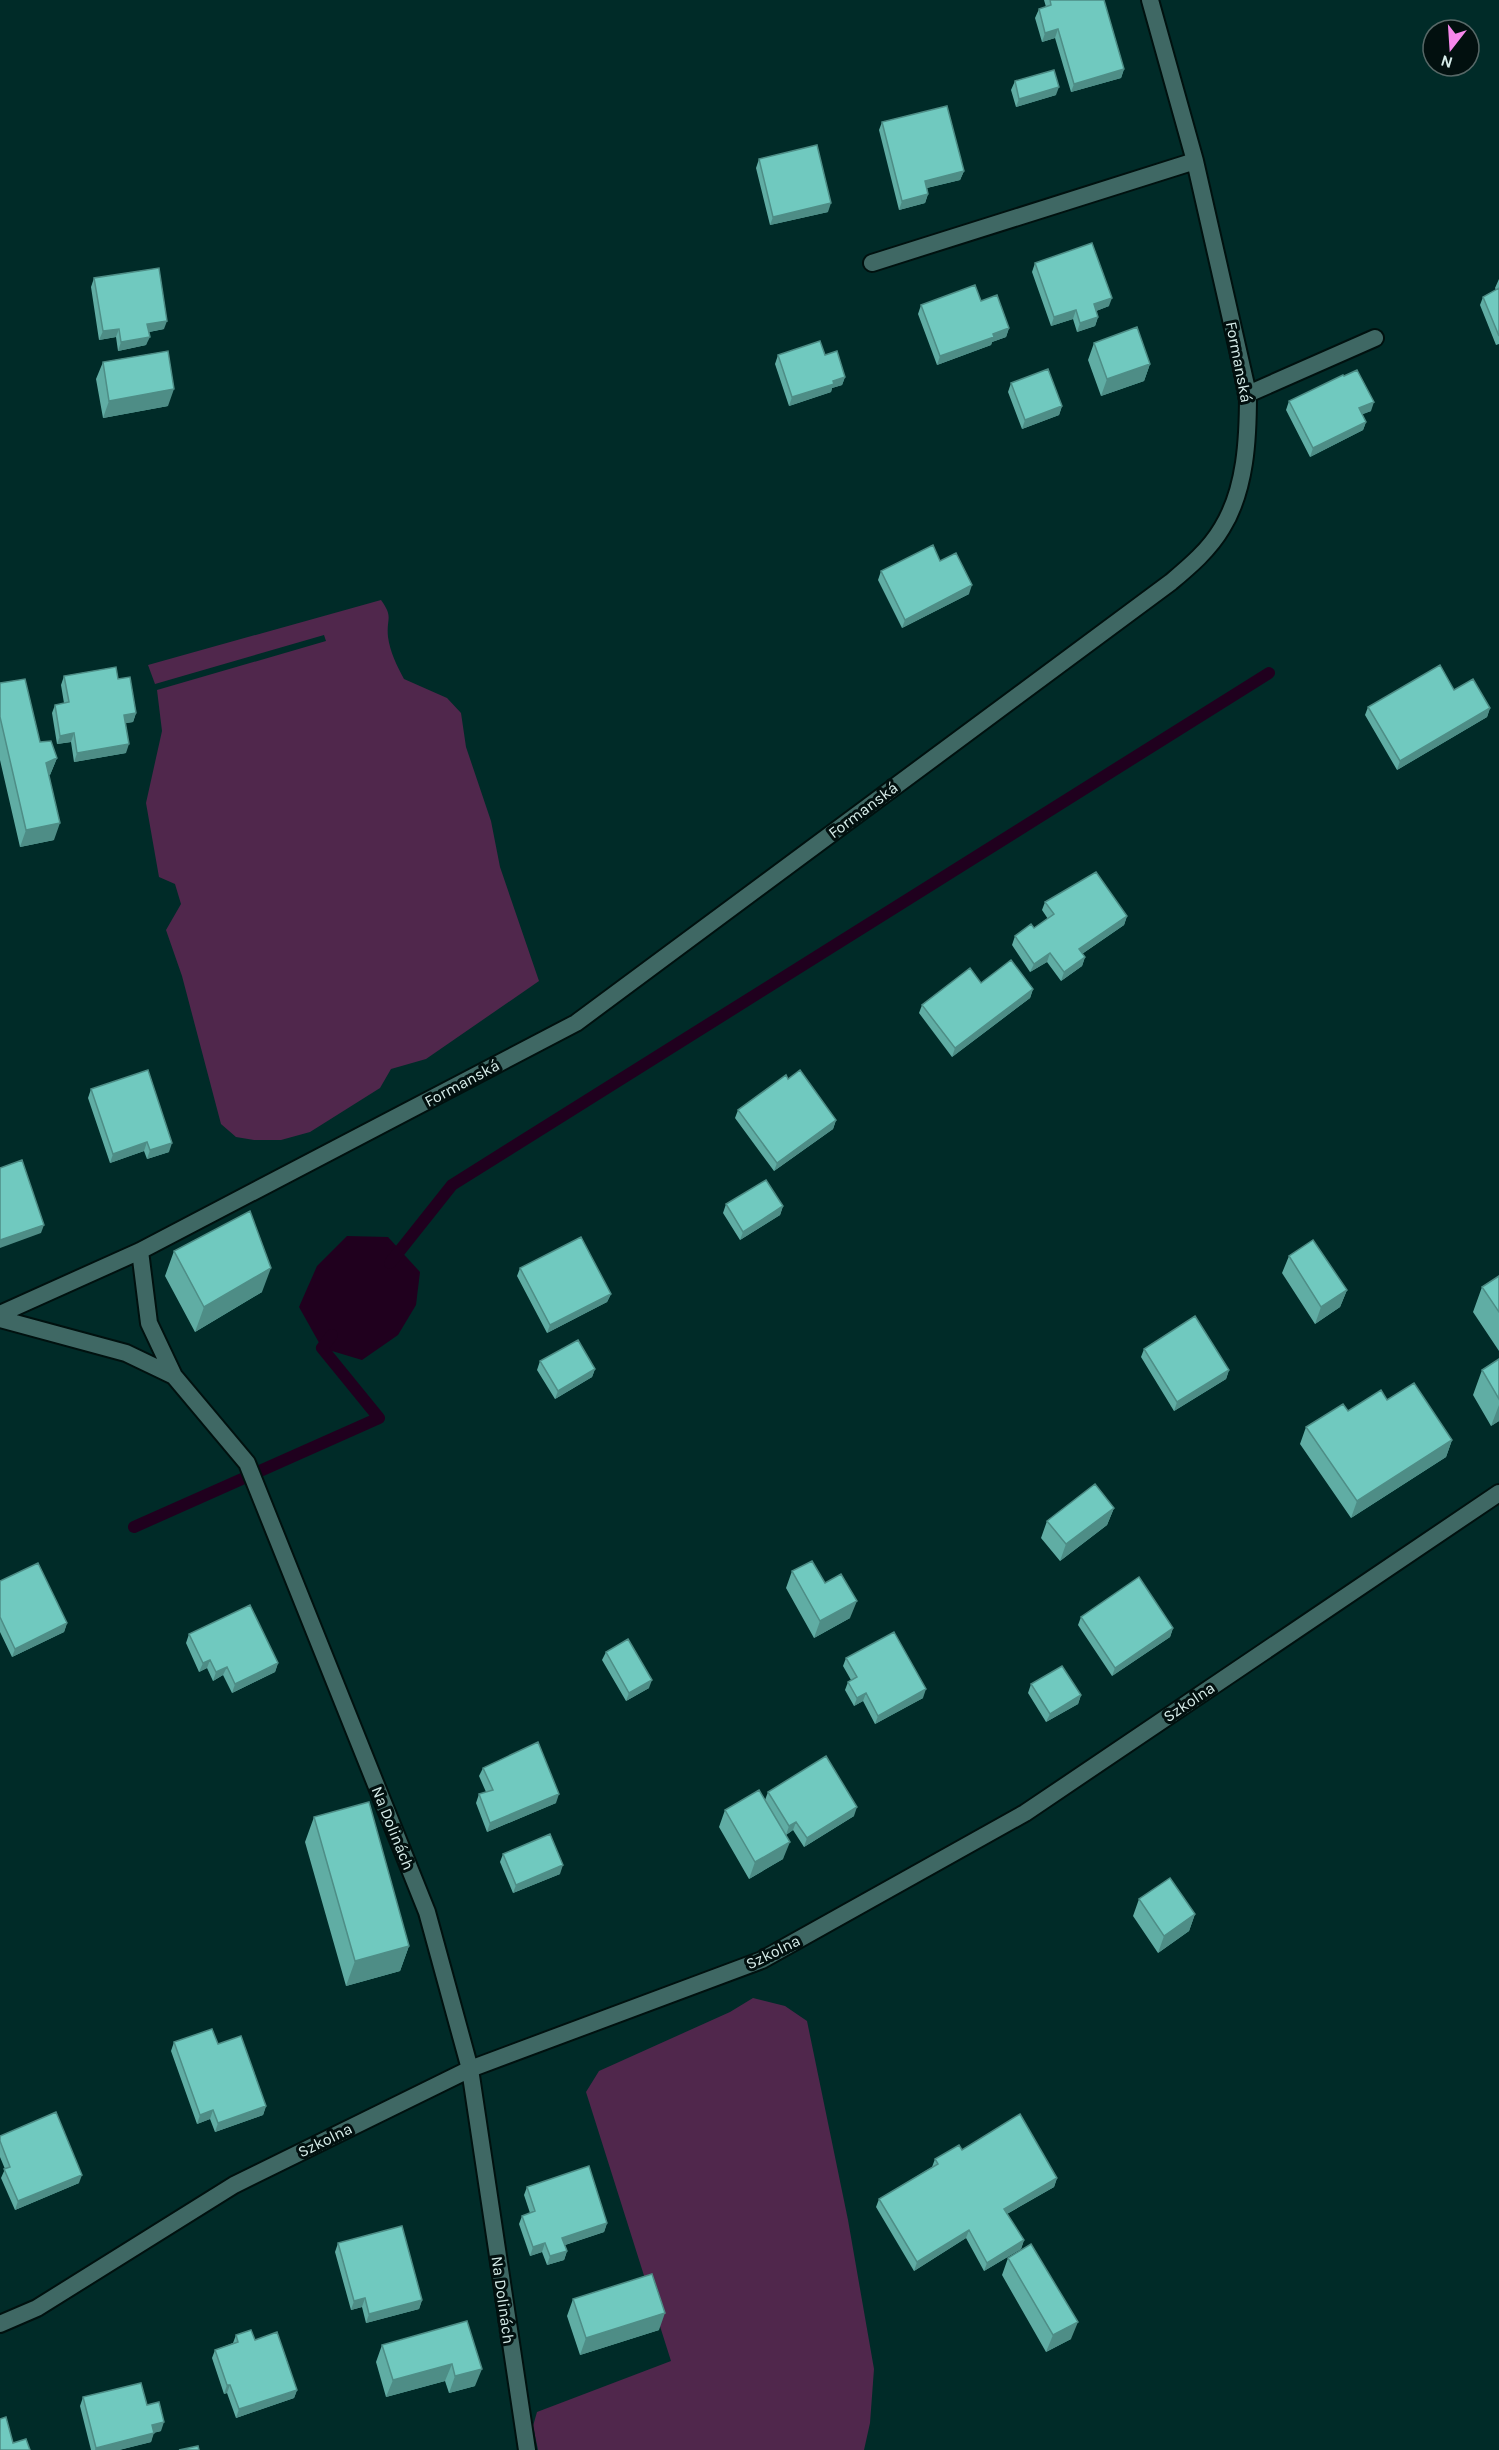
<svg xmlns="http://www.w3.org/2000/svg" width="1499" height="2450" font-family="Karla,sans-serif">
<rect width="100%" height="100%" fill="#002b28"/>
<path fill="#50274c" d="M381 600C394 618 386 618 388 637 390 652 397 666 404 679L447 698 461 713 466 747 491 821 500 867 539 981 426 1059 391 1069 380 1088 310 1132 281 1140H254L236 1137 221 1124 182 976 166 930 181 904 175 884 159 877 146 803 162 731 157 690 326 641 324 635 155 684 148 665Z
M753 1998 785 2006 807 2021 848 2220 874 2369 870 2423 864 2450H538L533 2426 537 2412 671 2361 586 2092 599 2071 730 2012Z"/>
<path fill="#20001e" d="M347 1236 388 1237 420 1272 416 1305 398 1335 362 1360 322 1348 299 1307 317 1266Z"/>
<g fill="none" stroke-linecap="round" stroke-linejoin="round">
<path stroke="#20001e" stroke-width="12" d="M390 1263 452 1185 1269 673
M134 1527 379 1418 322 1348 332 1335"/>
<g stroke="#00110f" stroke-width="20">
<path id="minor" d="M872 263 1195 161
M1248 394 1375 338
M140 1251 149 1323 174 1376 247 1463 427 1912 470 2069 527 2450
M0 1314 140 1251 576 1023 1171 582C1190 566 1209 550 1222 528 1246 489 1248 438 1248 394L1195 161 1150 0
M0 1319 126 1353 174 1376
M0 2324 37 2308 234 2185 470 2069 762 1960 1025 1813 1499 1493"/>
</g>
<use href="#minor" stroke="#3f6864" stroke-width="16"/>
</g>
<path fill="#60ada4" d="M1044 0H1104L1124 69 1121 78 1071 92 1055 38 1042 42 1035 18 1039 9 1046 7Z
M1015 81 1056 95 1016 107 1011 90Z
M882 122 964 171 960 180 927 188 928 194 925 203 899 210 879 130Z
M759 159 828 212 770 225 756 168Z
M1035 263 1109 306 1096 311 1098 317 1095 326 1077 332 1073 319 1051 326 1032 272Z
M94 278 164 329 149 332 146 345 118 351 116 337 99 340 91 287Z
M1499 279V344L1496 345 1480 305 1483 297 1496 290 1495 288Z
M981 301 1009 328 1006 337 992 342 991 345 937 365 918 314 921 305Z
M1094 343 1150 364 1144 381 1101 396 1088 360Z
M778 355 845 377 842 385 832 388 831 392 789 406 775 364Z
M103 362 168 406 103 418 96 379Z
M1011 383 1062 406 1059 415 1022 429 1008 392Z
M1289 401 1371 411 1362 414 1366 422 1363 430 1310 457 1286 410Z
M940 561 969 594 902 628 878 580 881 571Z
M64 676 118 679 136 713 133 722 125 723 126 753 74 762 71 742 57 744 52 713 55 705 64 703 61 685Z
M0 683 40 742 57 758 50 775H49L54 840 20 847 0 760Z
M1368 707 1490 708 1487 717 1397 770 1365 715Z
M1045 902 1127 916 1124 925 1082 954 1085 957 1082 966 1061 981 1047 962 1030 972 1012 945 1015 936 1034 928 1048 919 1042 910Z
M981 983 1033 989 1030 998 952 1057 919 1013 922 1005Z
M788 1079 836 1120 833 1129 774 1171 735 1118 738 1110Z
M91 1089 169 1152 147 1159 144 1151 110 1163 88 1098Z
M726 1204 783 1206 780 1215 740 1240 723 1213Z
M174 1251 262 1292 195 1332 165 1276Z
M1289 1256 1347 1290 1340 1307 1315 1324 1282 1273Z
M520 1268 611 1294 607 1302 547 1333 517 1276Z
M1499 1276V1351L1473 1312 1482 1287Z
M1144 1349 1229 1370 1226 1379 1174 1411 1141 1357Z
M1499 1359V1421L1491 1426 1473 1395 1482 1370Z
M540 1361 595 1369 592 1377 555 1399 537 1370Z
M1387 1400 1452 1440 1446 1457 1351 1518 1300 1444 1306 1427 1348 1411Z
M1114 1508 1107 1525 1060 1561 1041 1538 1047 1521Z
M792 1571 825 1583 850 1618 814 1638 786 1588Z
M0 1581 67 1623 64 1632 12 1657 0 1632Z
M1081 1617 1173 1628 1170 1637 1112 1676 1078 1625Z
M189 1634 278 1663 275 1672 232 1693 223 1675 213 1681 207 1668 199 1672 186 1643Z
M606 1652 649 1688 626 1701 602 1660Z
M846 1658 923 1698 875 1724 863 1701 854 1706 845 1690 848 1682 851 1680 843 1666Z
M1031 1684 1081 1695 1078 1704 1046 1722 1028 1693Z
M483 1768 556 1803 487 1832 476 1803 479 1794 486 1792 479 1776Z
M768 1792 854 1816 804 1847 793 1830 786 1835 783 1859 749 1879 719 1827 725 1810 765 1800Z
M314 1817 409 1946 400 1971 346 1986 305 1842Z
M503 1854 560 1874 513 1893 500 1862Z
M1139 1899 1195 1914 1189 1931 1158 1953 1133 1916Z
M174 2042 218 2044 266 2106 263 2115 215 2132 210 2119 197 2124 171 2051Z
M0 2136 79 2183 15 2210 1 2178 5 2169 0 2157Z
M962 2150 1057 2178 1054 2187 1007 2214 1024 2240 1021 2249 984 2271 966 2238 914 2271 876 2207 879 2199 932 2167 935 2159Z
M527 2187 607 2223 604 2232 565 2245 567 2251 564 2260 547 2265 542 2252 530 2256 519 2224 522 2216 530 2213 524 2195Z
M338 2243 422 2300 419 2309 366 2323 362 2307 351 2310 335 2252Z
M1008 2258 1071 2339 1046 2352 1002 2275Z
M573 2299 659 2330 580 2355 567 2316Z
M467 2321 475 2386 449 2393 445 2381 386 2397 376 2362 382 2345Z
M236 2335 255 2340 297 2390 294 2398 236 2418 227 2393 224 2394 212 2358 215 2350 233 2343Z
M83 2397 147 2405 161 2431 153 2433 151 2442 119 2450H91L80 2406Z"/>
<path fill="#4e8d86" d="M1058 29 1055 38 1042 42 1045 33Z
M1124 69 1121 78 1071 92 1074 84Z
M1059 87 1056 95 1016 107 1019 99Z
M964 171 960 180 922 189 925 181Z
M928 194 925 203 899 210 902 201Z
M831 203 828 212 770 225 773 217Z
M1112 298 1109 306 1091 313 1094 304Z
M1076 310 1073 319 1051 326 1054 317Z
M1098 317 1095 326 1077 332 1080 323Z
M167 321 164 329 144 333 147 324Z
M1009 328 1006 337 992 342 991 345 937 365 940 356Z
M119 329 116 337 99 340 103 331Z
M150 337 146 345 118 351 121 342Z
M1150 364 1144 381 1101 396 1107 379Z
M845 377 842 385 832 388 831 392 789 406 792 397 833 381Z
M174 389 168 406 103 418 109 401Z
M1374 402 1371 411 1356 417 1359 408Z
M1062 406 1059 415 1022 429 1025 420Z
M1366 422 1363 430 1310 457 1313 448Z
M972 585 969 594 902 628 905 620Z
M1490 708 1487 717 1397 770 1400 761Z
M136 713 133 722 121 724 124 715Z
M74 733 71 742 57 744 60 736Z
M129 744 126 753 74 762 77 753Z
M57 758 50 775 40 780 46 763Z
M60 823 54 840 20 847 26 830Z
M1127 916 1124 925 1076 958 1079 949Z
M1050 953 1047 962 1030 972 1034 964Z
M1085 957 1082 966 1061 981 1064 972Z
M1033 989 1030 998 952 1057 955 1048Z
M836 1120 833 1129 774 1171 777 1163Z
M147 1142 144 1151 110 1163 113 1154Z
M172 1143 169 1152 147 1159 150 1150Z
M783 1206 780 1215 740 1240 743 1232Z
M44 1225 41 1233 0 1248V1240Z
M271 1268 262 1292 195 1332 204 1307Z
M1347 1290 1340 1307 1315 1324 1321 1307Z
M611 1294 607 1302 547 1333 550 1325Z
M595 1369 592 1377 555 1399 558 1391Z
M1229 1370 1226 1379 1174 1411 1177 1402Z
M1499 1405V1421L1491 1426Z
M1452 1440 1446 1457 1351 1518 1357 1501Z
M1114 1508 1107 1525 1060 1561 1066 1544Z
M857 1601 850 1618 814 1638 820 1621Z
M67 1623 64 1632 12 1657 15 1649Z
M1173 1628 1170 1637 1112 1676 1115 1668Z
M210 1660 207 1668 199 1672 203 1663Z
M278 1663 275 1672 232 1693 235 1684Z
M227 1667 223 1675 213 1681 216 1672Z
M652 1680 649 1688 626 1701 629 1693Z
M926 1689 923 1698 875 1724 878 1716Z
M866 1693 863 1701 854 1706 857 1698Z
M1081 1695 1078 1704 1046 1722 1050 1714Z
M559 1794 556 1803 487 1832 490 1823Z
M857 1807 854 1816 804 1847 807 1838Z
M796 1822 793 1830 786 1835 789 1826Z
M790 1842 783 1859 749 1879 755 1862Z
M563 1865 560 1874 513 1893 516 1885Z
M1195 1914 1189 1931 1158 1953 1164 1936Z
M409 1946 400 1971 346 1986 355 1961Z
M266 2106 263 2115 215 2132 218 2123Z
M213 2110 210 2119 197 2124 200 2115Z
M82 2175 79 2183 15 2210 18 2201Z
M1057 2178 1054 2187 1001 2217 1004 2209Z
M607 2223 604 2232 559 2247 562 2238Z
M969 2230 966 2238 914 2271 917 2262Z
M1024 2240 1021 2249 984 2271 987 2263Z
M545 2243 542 2252 530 2256 533 2247Z
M567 2251 564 2260 547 2265 550 2256Z
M365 2298 362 2307 351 2310 354 2301Z
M422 2300 419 2309 366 2323 369 2314Z
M665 2313 659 2330 580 2355 586 2338Z
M1078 2322 1071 2339 1046 2352 1053 2335Z
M452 2364 445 2381 386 2397 393 2380Z
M482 2369 475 2386 449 2393 455 2376Z
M227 2385H230L227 2393 224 2394Z
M297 2390 294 2398 236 2418 239 2409Z
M164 2422 161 2431 149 2434 152 2425Z
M154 2433 151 2442 119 2450H95L96 2448Z"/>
<path fill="#70c9bf" stroke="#4e8d86" stroke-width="1.5" d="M1050 0H1104L1124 69 1074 84 1058 29 1045 33 1039 9 1051 5Z
M1054 70 1059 87 1019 99 1015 81Z
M947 106 964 171 925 181 928 194 902 201 882 122Z
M817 145 831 203 773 217 759 159Z
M1092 243 1112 298 1094 304 1098 317 1080 323 1076 310 1054 317 1035 263Z
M159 268 167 321 147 324 150 337 121 342 119 329 103 331 94 278Z
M975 285 981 301 997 295 1009 328 993 334 994 337 940 356 921 305Z
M1499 288V336L1483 297Z
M1137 327 1150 364 1107 379 1094 343Z
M820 341 825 355 837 351 845 377 833 381 834 384 792 397 778 355Z
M168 351 174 389 109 401 103 362Z
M1048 369 1062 406 1025 420 1011 383Z
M1357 370 1374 402 1359 408 1366 422 1313 448 1289 401 1343 375 1344 376Z
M933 545 940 561 956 553 972 585 905 620 881 571Z
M1440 665 1454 690 1473 679 1490 708 1400 761 1368 707Z
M116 667 118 679 130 677 136 713 124 715 129 744 77 753 74 733 60 736 55 705 69 702 64 676Z
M25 679 40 742 51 741 57 758 46 763 60 823 26 830 0 717V683Z
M1096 872 1127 916 1079 949 1085 957 1064 972 1050 953 1034 964 1015 936 1031 924 1034 928 1054 914 1045 902Z
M1011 960 1033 989 955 1048 922 1005 970 968 981 983Z
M148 1070 172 1143 150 1150 147 1142 113 1154 91 1089Z
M800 1070 836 1120 777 1163 738 1110 786 1075 788 1079Z
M22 1160 44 1225 0 1240V1168Z
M766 1180 783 1206 743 1232 726 1204Z
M250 1211 271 1268 204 1307 174 1251Z
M581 1237 611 1294 550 1325 520 1268Z
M1313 1240 1347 1290 1321 1307 1289 1256Z
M1499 1276V1312L1482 1287Z
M1195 1316 1229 1370 1177 1402 1144 1349Z
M578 1340 595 1369 558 1391 540 1361Z
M1499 1359V1399L1482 1370Z
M1414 1383 1452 1440 1357 1501 1306 1427 1343 1404 1348 1411 1381 1390 1387 1400Z
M1095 1484 1114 1508 1066 1544 1047 1521Z
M812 1561 825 1583 841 1574 857 1601 820 1621 792 1571Z
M38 1563 67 1623 15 1649 0 1617V1581Z
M1139 1577 1173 1628 1115 1668 1081 1617Z
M250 1605 278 1663 235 1684 227 1667 216 1672 210 1660 203 1663 189 1634Z
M894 1632 926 1689 878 1716 866 1693 857 1698 848 1682 857 1677 846 1658Z
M628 1639 652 1680 629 1693 606 1652Z
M1062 1666 1081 1695 1050 1714 1031 1684Z
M538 1742 559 1794 490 1823 479 1794 493 1790 483 1768Z
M826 1756 857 1807 807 1838 796 1822 789 1826 768 1792Z
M759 1790 790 1842 755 1862 725 1810Z
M369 1802 409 1946 355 1961 314 1817Z
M550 1834 563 1865 516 1885 503 1854Z
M1170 1878 1195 1914 1164 1936 1139 1899Z
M212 2029 218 2044 241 2036 266 2106 218 2123 213 2110 200 2115 174 2042Z
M56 2112 82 2175 18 2201 4 2169 10 2167 0 2141V2136Z
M1020 2114 1057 2178 1004 2209 1024 2240 987 2263 969 2230 917 2262 879 2199 938 2164 935 2159 959 2145 962 2150Z
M589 2166 607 2223 562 2238 567 2251 550 2256 545 2243 533 2247 522 2216 535 2211 527 2187Z
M402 2226 422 2300 369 2314 365 2298 354 2301 338 2243Z
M1031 2244 1078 2322 1053 2335 1008 2258Z
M652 2274 665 2313 586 2338 573 2299Z
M467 2321 482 2369 455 2376 452 2364 393 2380 382 2345Z
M251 2330 255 2340 277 2332 297 2390 239 2409 230 2385H227L215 2350 238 2342 236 2335Z
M141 2383 147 2405 159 2402 164 2422 152 2425 154 2433 96 2448 83 2397Z
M6 2417 13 2443 26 2439 30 2450H0V2419Z
M198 2446 199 2450H179Z"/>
<g text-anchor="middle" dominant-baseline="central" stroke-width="6" stroke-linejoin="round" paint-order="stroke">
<g font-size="16" fill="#d7edea" stroke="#02100f">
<text transform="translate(1239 362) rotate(79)">Formanská</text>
<text transform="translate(863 810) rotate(-37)">Formanská</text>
<text transform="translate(462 1083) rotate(-28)">Formanská</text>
<text transform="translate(1189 1702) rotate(-34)">Szkolna</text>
<text transform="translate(393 1828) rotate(68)">Na Dolinách</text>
<text transform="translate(773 1952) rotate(-26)">Szkolna</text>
<text transform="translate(325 2140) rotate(-26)">Szkolna</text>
<text transform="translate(503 2300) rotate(82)">Na Dolinách</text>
</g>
</g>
<g transform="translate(1451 48) rotate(197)"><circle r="28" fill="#02100f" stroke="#576867" stroke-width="1.5"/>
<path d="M0-4.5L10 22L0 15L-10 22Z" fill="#f788ec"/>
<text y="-9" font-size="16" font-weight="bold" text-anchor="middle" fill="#d7edea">N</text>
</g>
</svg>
